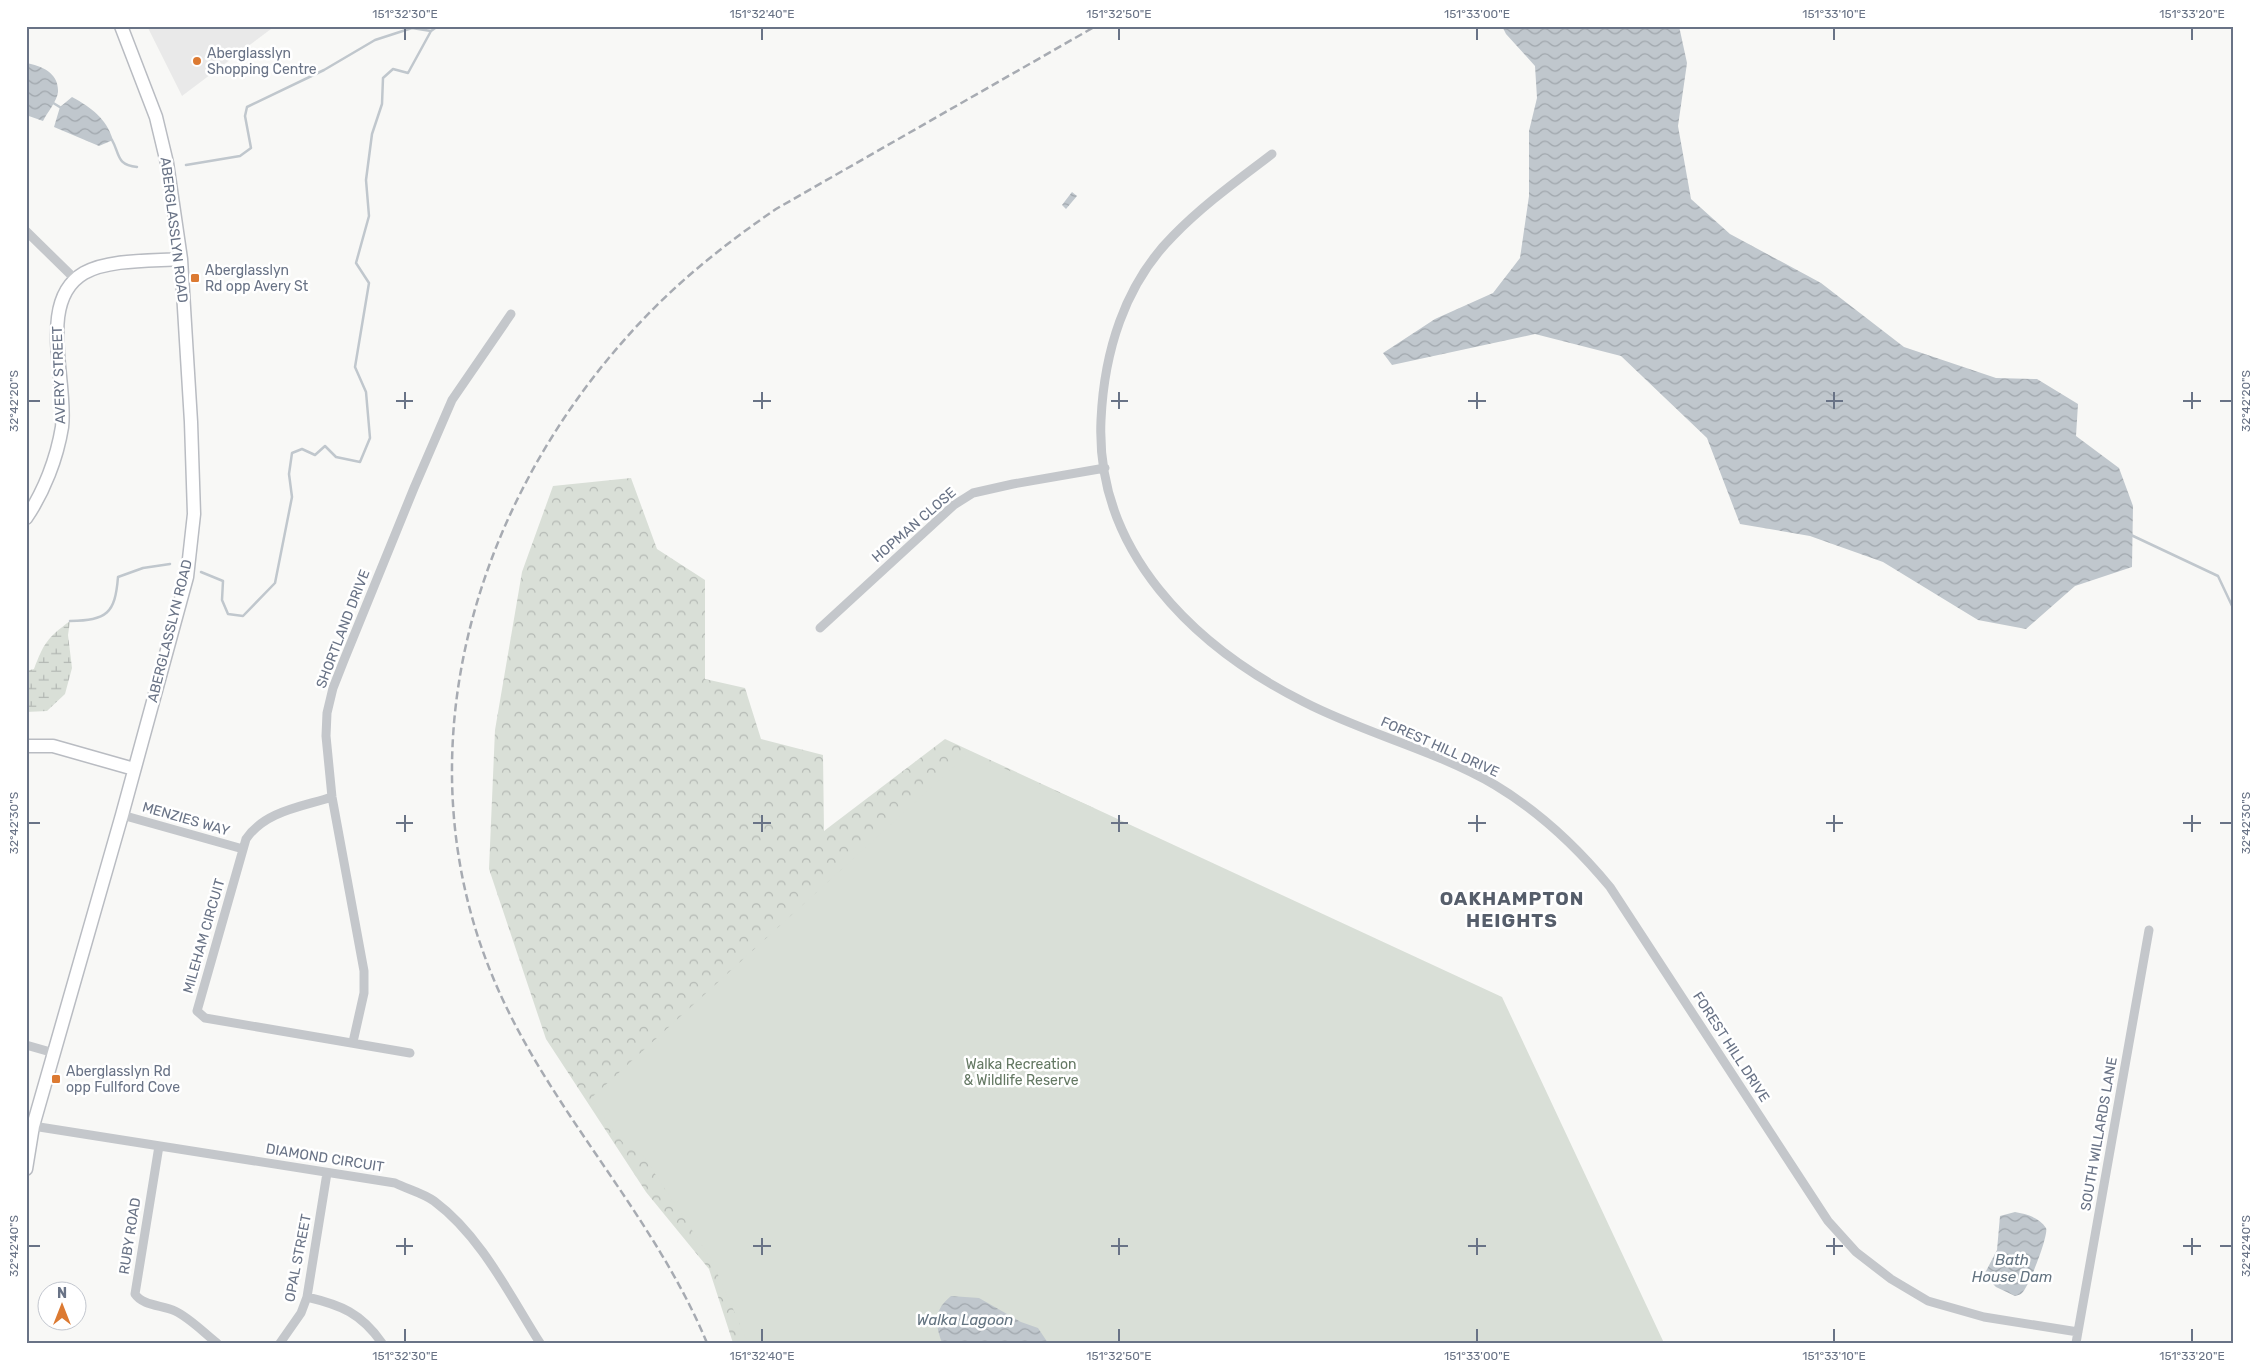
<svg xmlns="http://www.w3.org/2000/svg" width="2260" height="1369" font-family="Rubik,sans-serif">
<defs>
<pattern id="forest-crowns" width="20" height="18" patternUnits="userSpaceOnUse" patternTransform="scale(1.25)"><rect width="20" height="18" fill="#d9dfd7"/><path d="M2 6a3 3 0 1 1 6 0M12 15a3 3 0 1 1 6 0" fill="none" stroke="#b4b9b4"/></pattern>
<pattern id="wetland-marsh" width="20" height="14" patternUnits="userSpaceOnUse" patternTransform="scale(1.25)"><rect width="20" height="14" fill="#d9dfd7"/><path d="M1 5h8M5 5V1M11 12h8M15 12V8" fill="none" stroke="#b4b9b4"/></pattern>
<pattern id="water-waves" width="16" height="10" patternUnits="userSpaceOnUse" patternTransform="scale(1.25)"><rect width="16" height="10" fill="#c0c7cd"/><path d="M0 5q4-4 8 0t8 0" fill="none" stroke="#a0a6ac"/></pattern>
</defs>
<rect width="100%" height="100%" fill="#f8f8f6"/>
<path fill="#e9e9e9" d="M147 26H275L182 96Z"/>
<path fill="url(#forest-crowns)" d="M631 478 657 549 705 580V679L745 688 761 739 823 755 824 831 945 739 1094 808 930 1343H733L709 1269 646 1192 546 1039 489 869 495 730 522 572 553 486Z"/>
<path fill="url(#wetland-marsh)" d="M70 621 68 635 72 668 65 694 47 711 26 712V671L34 669C44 643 47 638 70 621Z"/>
<path fill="#d9dfd7" d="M969 753 1094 808 1502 997 1664 1343H748L711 1259 642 1154 627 1148 590 1099Z"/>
<path fill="url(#water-waves)" d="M1502 26H1679L1687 63 1678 126 1691 199 1730 234 1821 283 1904 347 1996 378 2037 379 2078 404 2076 436 2119 468 2133 506 2132 567 2075 586 2026 629 1978 620 1883 562 1810 536 1740 524 1707 438 1621 356 1535 334 1392 365 1383 353 1435 319 1493 293 1520 258 1529 196V131L1537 98 1535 66 1506 34Z
M26 63C42 66 59 73 58 92 57 101 47 113 43 121L26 115Z
M72 97C92 108 106 118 113 140L99 146 54 127 60 107Z
M1072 192 1077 196 1066 209 1062 205Z
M2015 1212C2026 1214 2039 1217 2046 1228 2049 1234 2029 1287 2022 1293 2020 1295 2017 1295 2015 1296L1996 1287 1984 1275 1997 1250 2000 1216Z
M951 1296 979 1298 1021 1322 1038 1328 1048 1343H942C935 1323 933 1311 951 1296Z"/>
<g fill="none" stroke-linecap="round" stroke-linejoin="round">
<path stroke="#c0c7cd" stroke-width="2.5" d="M50 101 63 109
M112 140C120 154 116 165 137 167
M186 165 240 156 251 148 245 116 247 107 324 70 375 40 412 28 431 31
M2131 535 2218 576 2234 610
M201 572 223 581 222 600 228 614 243 616 275 583 292 497 289 474 292 453 302 449 315 455 325 446 336 457 360 462 370 438 366 392 355 367 369 283 356 263 369 216 366 180 372 134 382 104 383 78 393 69 408 73 431 31 438 26
M70 621C107 620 115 614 118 577L143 568 170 564"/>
<g stroke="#b9bcc2" stroke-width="15">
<path id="secondary" d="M26 518C44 492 57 458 62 427 68 382 36 301 84 273 109 259 152 261 181 259
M26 746H53L134 769
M26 1169 33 1126 122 815 187 577 194 514 191 422 181 259 167 163 156 117 121 26"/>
</g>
<path stroke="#c4c7cb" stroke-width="9" d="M1272 154C1238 180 1203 205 1173 236 1124 285 1104 353 1101 420 1095 552 1195 647 1304 702 1366 734 1435 750 1495 785 1540 812 1577 847 1610 887L1828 1221 1856 1252 1891 1279 1928 1301 1984 1317 2078 1332
M26 231 75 279
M820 628 954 505 973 493 1013 484 1105 468
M332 797C301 807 265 811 246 839L197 1011 205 1018 410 1053
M122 815 243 849
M353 1042 364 993V971L332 797 326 736 327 713 333 688 344 660 414 488 452 400 511 314
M26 1045 54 1053
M33 1126 395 1183C407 1189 423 1193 434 1201 481 1236 509 1294 540 1343
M159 1146 135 1294C143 1306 162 1305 175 1311 190 1318 204 1333 217 1343
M307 1297C341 1305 361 1313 382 1343
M280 1343 301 1313 307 1297 327 1173
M2076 1343 2149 930"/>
<use href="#secondary" stroke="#fff" stroke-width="12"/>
<path stroke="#a7abb2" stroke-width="2.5" stroke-dasharray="8 4" stroke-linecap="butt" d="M707 1343C655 1218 558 1119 502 998 395 768 469 508 635 328 677 282 725 244 776 209L1096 26"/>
</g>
<path fill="none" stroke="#697386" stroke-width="2" d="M405 28V40M762 28V40M1119 28V40M1477 28V40M1834 28V40M2192 28V40M405 392V409M762 392V409M1119 392V409M1477 392V409M1834 392V409M2192 392V409M28 401H40M396 401H413M753 401H771M1111 401H1128M1468 401H1486M1826 401H1843M2183 401H2201M2220 401H2232M405 815V832M762 815V832M1119 815V832M1477 815V832M1834 815V832M2192 815V832M28 823H40M396 823H413M753 823H771M1111 823H1128M1468 823H1486M1826 823H1843M2183 823H2201M2220 823H2232M405 1238V1255M762 1238V1255M1119 1238V1255M1477 1238V1255M1834 1238V1255M2192 1238V1255M28 1246H40M396 1246H413M753 1246H771M1111 1246H1128M1468 1246H1486M1826 1246H1843M2183 1246H2201M2220 1246H2232M405 1329V1342M762 1329V1342M1119 1329V1342M1477 1329V1342M1834 1329V1342M2192 1329V1342"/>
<g fill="#dc7a32" stroke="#fff" stroke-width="2">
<circle cx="197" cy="61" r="5"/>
<rect x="190" y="273" width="10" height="10" rx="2.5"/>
<rect x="51" y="1074" width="10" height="10" rx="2.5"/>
</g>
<g text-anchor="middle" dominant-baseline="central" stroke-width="5" stroke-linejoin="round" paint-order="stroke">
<g font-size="14" fill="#697386" stroke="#fff" text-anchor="start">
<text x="207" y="53">Aberglasslyn<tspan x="207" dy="16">Shopping Centre</tspan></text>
<text x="205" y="270">Aberglasslyn<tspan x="205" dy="16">Rd opp Avery St</tspan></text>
<text x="66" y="1071">Aberglasslyn Rd<tspan x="66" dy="16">opp Fullford Cove</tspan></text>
</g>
<g font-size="14" fill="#697386" stroke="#fff">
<text transform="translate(174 230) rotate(83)">ABERGLASSLYN ROAD</text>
<text transform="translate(59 375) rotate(-92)">AVERY STREET</text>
<text transform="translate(914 525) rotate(-41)">HOPMAN CLOSE</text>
<text transform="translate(343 629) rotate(-69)">SHORTLAND DRIVE</text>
<text transform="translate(170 631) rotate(-76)">ABERGLASSLYN ROAD</text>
<text transform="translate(1440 747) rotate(24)">FOREST HILL DRIVE</text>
<text transform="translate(186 819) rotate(16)">MENZIES WAY</text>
<text transform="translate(204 936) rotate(-74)">MILEHAM CIRCUIT</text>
<text transform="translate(1731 1047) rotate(57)">FOREST HILL DRIVE</text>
<text transform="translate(2099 1134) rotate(-80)">SOUTH WILLARDS LANE</text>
<text transform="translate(325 1158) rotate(9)">DIAMOND CIRCUIT</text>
<text transform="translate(130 1236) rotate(-81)">RUBY ROAD</text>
<text transform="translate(298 1258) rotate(-79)">OPAL STREET</text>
</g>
<g font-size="14" fill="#647863" stroke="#fff">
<text x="1021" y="1064">Walka Recreation<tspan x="1021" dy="16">&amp; Wildlife Reserve</tspan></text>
</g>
<g font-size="15" font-style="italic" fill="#647481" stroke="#fff">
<text x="2012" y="1260">Bath<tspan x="2012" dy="17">House Dam</tspan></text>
<text x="965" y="1320">Walka Lagoon</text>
</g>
<g font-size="19" font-weight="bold" letter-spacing="1" fill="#565e6b" stroke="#fff">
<text x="1512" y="898">OAKHAMPTON<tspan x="1512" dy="22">HEIGHTS</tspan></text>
</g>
</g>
<rect width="2260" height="1369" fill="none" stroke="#ffffff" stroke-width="55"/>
<g transform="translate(62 1306)"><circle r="24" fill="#ffffff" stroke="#c3c7cf"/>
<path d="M0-4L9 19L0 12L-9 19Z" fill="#dc7a32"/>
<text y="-8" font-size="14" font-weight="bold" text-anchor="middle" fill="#697386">N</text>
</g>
<rect x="28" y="28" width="2204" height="1314" fill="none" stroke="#697386" stroke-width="2"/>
<g font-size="12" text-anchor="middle" fill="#697386">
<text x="405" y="18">151°32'30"E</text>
<text x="762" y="18">151°32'40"E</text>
<text x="1119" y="18">151°32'50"E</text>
<text x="1477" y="18">151°33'00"E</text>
<text x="1834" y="18">151°33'10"E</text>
<text x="2192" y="18">151°33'20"E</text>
<text transform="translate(14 401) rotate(-90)" y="4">32°42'20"S</text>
<text transform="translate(2246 401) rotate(-90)" y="4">32°42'20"S</text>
<text transform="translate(14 823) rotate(-90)" y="4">32°42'30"S</text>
<text transform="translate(2246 823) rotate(-90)" y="4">32°42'30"S</text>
<text transform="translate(14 1246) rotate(-90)" y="4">32°42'40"S</text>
<text transform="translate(2246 1246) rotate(-90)" y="4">32°42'40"S</text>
<text x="405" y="1360">151°32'30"E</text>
<text x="762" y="1360">151°32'40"E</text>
<text x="1119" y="1360">151°32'50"E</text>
<text x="1477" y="1360">151°33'00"E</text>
<text x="1834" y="1360">151°33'10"E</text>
<text x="2192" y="1360">151°33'20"E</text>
</g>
</svg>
